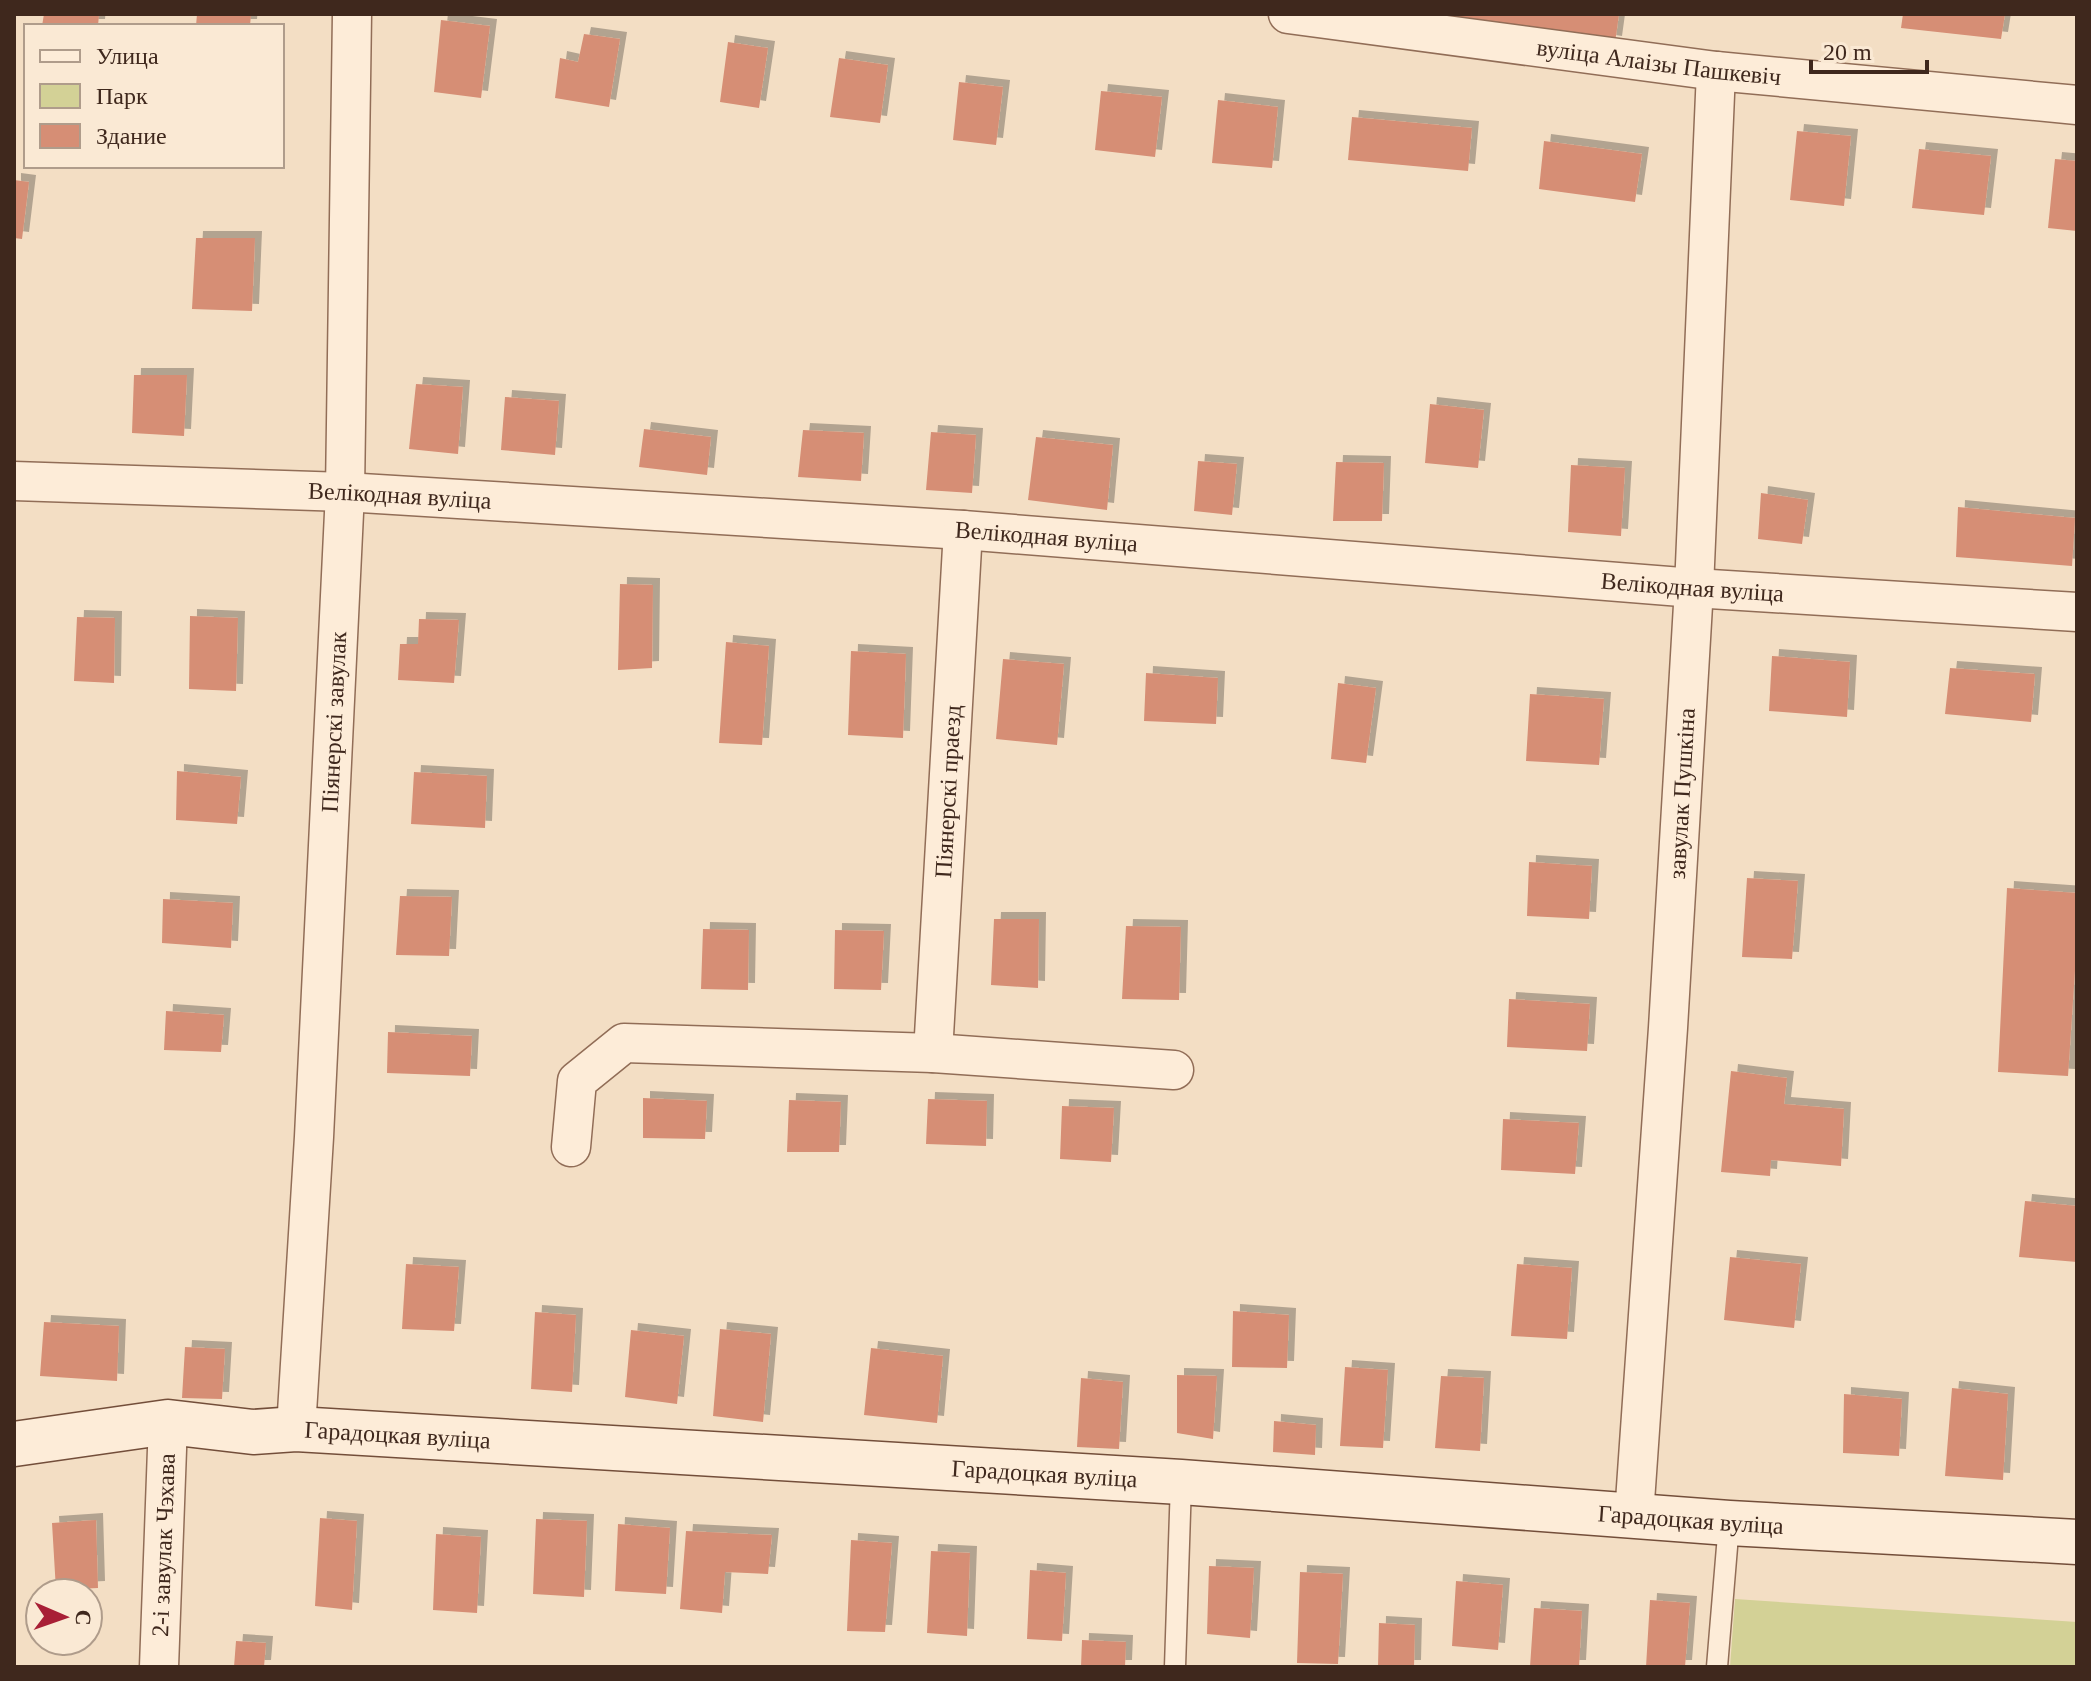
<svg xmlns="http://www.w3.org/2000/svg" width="2091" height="1681" font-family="'Times New Roman',serif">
<defs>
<filter id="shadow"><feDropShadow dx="7" dy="-7" stdDeviation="0" flood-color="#0004"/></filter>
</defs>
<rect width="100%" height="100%" fill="#f3dec4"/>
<path fill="#d3d196" d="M1735 1599 2077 1622V1667H1730Z"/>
<path fill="#d68e75" filter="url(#shadow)" d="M44 14H99L98 26H42Z
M197 14H251L250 26H196Z
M1425 14H1619L1615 43Z
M1903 14H2005L2001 39 1901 28Z
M441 20 490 26 481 98 434 92Z
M584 34 620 39 609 107 555 98 560 58 578 62Z
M728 42 768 48 759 108 720 102Z
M839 58 888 65 880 123 830 117Z
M959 82 1003 87 996 145 953 140Z
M1101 91 1162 97 1155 157 1095 150Z
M1218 100 1278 107 1272 168 1212 163Z
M1352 117 1472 128 1468 171 1348 160Z
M1797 131 1851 136 1844 206 1790 200Z
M1544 141 1642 154 1635 202 1539 189Z
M1919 149 1991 156 1984 215 1912 208Z
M2055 159 2077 161V231L2048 228Z
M14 180 29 182 22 239 14 238Z
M196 238H255L252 311 192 309Z
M134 375H187L184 436 132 433Z
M416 384 463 387 458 454 409 449Z
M505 397 559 401 555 455 501 450Z
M1430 404 1484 410 1478 468 1425 463Z
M644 429 711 437 707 475 639 467Z
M803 430 864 433 861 481 798 477Z
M931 432 976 435 972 493 926 490Z
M1036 437 1113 445 1107 510 1028 500Z
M1198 461 1237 464 1232 515 1194 511Z
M1336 462 1384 463 1382 521H1333Z
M1571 465 1625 468 1621 536 1568 532Z
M1761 493 1808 500 1802 544 1758 539Z
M1958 507 2075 518 2072 566 1956 557Z
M620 584 653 585 652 668 618 670Z
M190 616 238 618 236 691 189 689Z
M77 617 115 618 114 683 74 681Z
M419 619 459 620 454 683 398 680 400 644H418Z
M726 642 769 646 762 745 719 743Z
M851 651 906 654 903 738 848 735Z
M1772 656 1850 662 1847 717 1769 711Z
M1003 659 1064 664 1057 745 996 739Z
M1950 668 2035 674 2031 722 1945 714Z
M1146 673 1218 678 1216 724 1144 721Z
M1338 683 1376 688 1366 763 1331 759Z
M1530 694 1604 699 1599 765 1526 761Z
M177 771 241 777 237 824 176 820Z
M414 772 487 776 485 828 411 824Z
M1529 862 1592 866 1589 919 1527 916Z
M1747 878 1798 881 1792 959 1742 957Z
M2007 888 2077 893V940L2068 1076 1998 1072Z
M400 896 452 897 449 956 396 955Z
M163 899 233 903 231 948 162 943Z
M994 919H1039L1038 988 991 985Z
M1126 926 1181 927 1179 1000 1122 999Z
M703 929 749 930 748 990 701 989Z
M835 930 884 931 881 990 834 989Z
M1509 999 1590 1004 1587 1051 1507 1047Z
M166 1011 224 1015 221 1052 164 1050Z
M388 1032 472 1036 470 1076 387 1073Z
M1731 1071 1787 1078 1784 1104 1844 1109 1841 1166 1771 1160 1770 1176 1721 1172Z
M643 1098 707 1101 705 1139 643 1138Z
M928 1099 987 1101 986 1146 926 1144Z
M789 1100 841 1102 839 1152H787Z
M1062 1106 1114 1108 1111 1162 1060 1159Z
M1503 1119 1579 1123 1575 1174 1501 1170Z
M2025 1201 2077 1206V1262L2019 1257Z
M1730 1257 1801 1264 1794 1328 1724 1320Z
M406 1264 459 1267 454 1331 402 1329Z
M1517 1264 1572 1268 1567 1339 1511 1336Z
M1233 1311 1289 1315 1287 1368 1232 1367Z
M535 1312 576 1315 572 1392 531 1389Z
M44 1322 119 1326 117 1381 40 1376Z
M720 1329 771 1334 763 1422 713 1416Z
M631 1330 684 1336 677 1404 625 1397Z
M185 1347 225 1349 222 1399 182 1398Z
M871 1348 943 1356 937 1423 864 1415Z
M1345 1367 1388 1370 1383 1448 1340 1446Z
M1177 1375 1217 1376 1213 1439 1177 1433Z
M1441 1376 1484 1378 1480 1451 1435 1448Z
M1081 1378 1123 1382 1119 1449 1077 1447Z
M1952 1388 2008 1394 2003 1480 1945 1476Z
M1844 1394 1902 1399 1899 1456 1843 1453Z
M1274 1421 1316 1425 1315 1455 1273 1452Z
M320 1518 357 1521 352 1610 315 1606Z
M536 1519 587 1521 584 1597 533 1594Z
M96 1520 98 1588 56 1590 52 1523Z
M618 1524 670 1528 666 1594 615 1591Z
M686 1531 772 1535 768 1574 725 1572 722 1613 680 1609Z
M436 1534 481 1537 477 1613 433 1610Z
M851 1540 892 1543 885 1632 847 1631Z
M931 1551 970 1553 967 1636 927 1633Z
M1209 1566 1254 1568 1250 1638 1207 1634Z
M1030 1570 1066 1573 1062 1641 1027 1639Z
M1300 1572 1343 1574 1338 1664 1297 1663Z
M1456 1581 1503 1585 1498 1650 1452 1646Z
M1650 1600 1690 1603 1685 1667H1646Z
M1534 1608 1582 1611 1579 1667H1530Z
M1379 1623 1415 1625 1414 1667H1378Z
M1082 1640 1126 1642 1125 1667H1081Z
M236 1641 266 1643 264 1667H234Z"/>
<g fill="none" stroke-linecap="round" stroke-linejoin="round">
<g stroke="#916d57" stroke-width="23">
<path id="lane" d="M1175 1667 1181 1482
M1717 1667 1729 1523"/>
</g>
<g stroke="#916d57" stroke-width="41">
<g id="street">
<path id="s1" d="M1288 14 1716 71 2077 105"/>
<path id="s2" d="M14 481 345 492 963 530 1694 588 2077 612"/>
<path id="s3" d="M933 1053 963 530"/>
<path d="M571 1147 577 1081 624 1043 933 1053 1174 1070"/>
<path id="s4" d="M296 1429 314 1137 345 492 352 14"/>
<path id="s5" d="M1634 1516 1668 1028 1694 588 1716 71"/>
<path id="s6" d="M159 1667 168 1422"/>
</g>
</g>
<g stroke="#734e3a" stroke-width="47">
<g id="secondary">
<path id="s7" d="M14 1444 168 1422 253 1432 296 1429 1181 1482 1729 1523 2077 1542"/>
</g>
</g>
<use href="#lane" stroke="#fdecd8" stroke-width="20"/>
<use href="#street" stroke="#fdecd8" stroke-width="38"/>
<use href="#secondary" stroke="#fdecd8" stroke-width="44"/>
</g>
<g text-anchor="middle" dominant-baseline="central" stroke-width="7" stroke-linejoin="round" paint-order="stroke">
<g font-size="24" fill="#3f281d" stroke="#fae9d4">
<text stroke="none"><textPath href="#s1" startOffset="374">вуліца Алаізы Пашкевіч</textPath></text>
<text stroke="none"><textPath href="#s2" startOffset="386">Велікодная вуліца</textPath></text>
<text stroke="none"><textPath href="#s2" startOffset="1034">Велікодная вуліца</textPath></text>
<text stroke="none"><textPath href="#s2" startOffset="1682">Велікодная вуліца</textPath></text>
<text stroke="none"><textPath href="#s4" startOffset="708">Піянерскі завулак</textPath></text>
<text stroke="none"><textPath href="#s3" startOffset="262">Піянерскі праезд</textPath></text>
<text stroke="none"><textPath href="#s5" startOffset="724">завулак Пушкіна</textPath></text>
<text stroke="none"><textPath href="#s7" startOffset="386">Гарадоцкая вуліца</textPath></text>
<text stroke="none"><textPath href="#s7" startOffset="1034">Гарадоцкая вуліца</textPath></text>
<text stroke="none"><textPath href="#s7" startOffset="1682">Гарадоцкая вуліца</textPath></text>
<text stroke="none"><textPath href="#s6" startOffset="122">2-і завулак Чэхава</textPath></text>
</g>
</g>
<rect width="2091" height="1681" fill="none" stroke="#3f281d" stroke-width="32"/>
<rect x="24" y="24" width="260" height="144" fill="#fae9d4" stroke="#af9c8b" stroke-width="2"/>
<rect x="40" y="50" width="40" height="12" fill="#fdecd8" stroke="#af9c8b" stroke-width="2"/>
<text x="96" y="64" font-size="24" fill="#3f281d">Улица</text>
<rect x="40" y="84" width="40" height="24" fill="#d3d196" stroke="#af9c8b" stroke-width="2"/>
<text x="96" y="104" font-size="24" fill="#3f281d">Парк</text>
<rect x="40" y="124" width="40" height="24" fill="#d68e75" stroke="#af9c8b" stroke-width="2"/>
<text x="96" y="144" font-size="24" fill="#3f281d">Здание</text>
<g transform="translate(64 1617) rotate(92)"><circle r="38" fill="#fae9d4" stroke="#af9c8b" stroke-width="2"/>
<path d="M0-6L14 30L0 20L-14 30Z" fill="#a81f36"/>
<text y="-12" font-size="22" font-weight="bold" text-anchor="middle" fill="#3f281d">С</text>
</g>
<path d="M1811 60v12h116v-12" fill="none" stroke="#3f281d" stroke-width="4"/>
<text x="1823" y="60" font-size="24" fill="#3f281d" stroke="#fae9d4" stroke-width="6" paint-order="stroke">20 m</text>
</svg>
